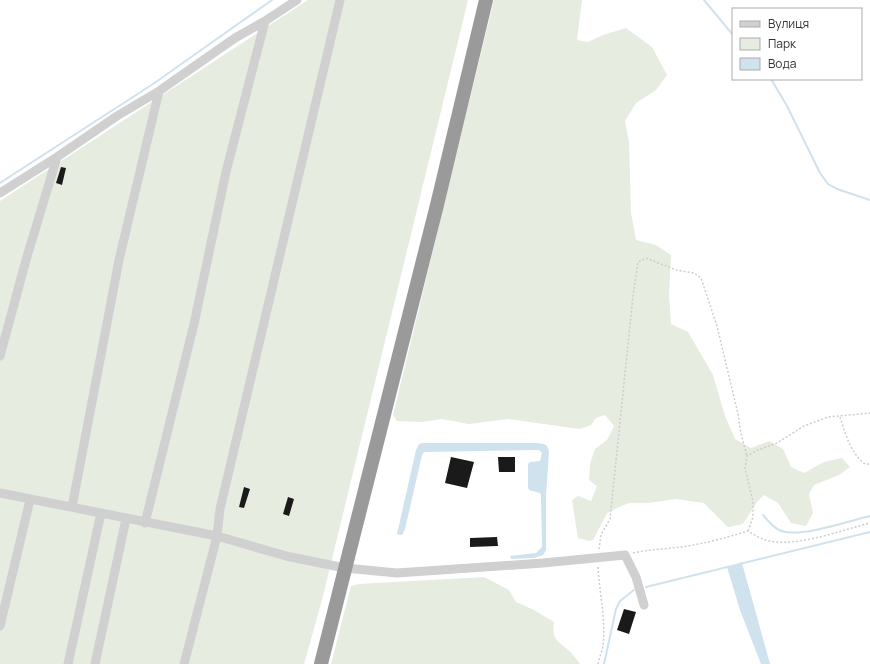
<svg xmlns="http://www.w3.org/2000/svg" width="870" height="664" font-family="Manrope,sans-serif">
<rect width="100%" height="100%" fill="#fff"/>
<path fill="#e6ecdf" d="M308 0H468L322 600 304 664H0V201Z
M494 0H582L577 40 588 42 603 35 626 28 652 47 667 75 656 90 636 103 625 121 629 142 631 213 636 240 656 245 671 255 669 295 671 324 688 332 713 375 725 416 735 439 751 448 769 441 783 449 791 467 804 473 824 462 842 458 850 467 839 475 814 485 809 494 813 513 806 526 791 523 778 503 764 495 757 502 743 524 728 527 704 503 676 499 648 503H629L619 507 607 513 593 540 589 541 578 538 572 500 578 496 591 501 597 486 589 480 590 464 595 449 607 440 614 426 605 415 596 418 591 425 580 429 508 419 469 424 442 419 421 422 397 421 393 415Z
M484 577 509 590 516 602 534 610 554 622C552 638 555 640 567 649 572 653 576 659 580 664H331L351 586 359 584Z"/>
<path fill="#cfe2ee" d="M423 443H537L544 444 547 446 549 451 546 496V550L543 555 534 558 511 559 510 556 536 553 542 547 541 495 540 493 529 490 528 487V464L530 462 540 461 542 453 539 450 424 452 422 455 405 529 402 535 397 534 416 450 419 444Z
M741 563 769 664H761L740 610 727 567Z"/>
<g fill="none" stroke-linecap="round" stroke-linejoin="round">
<path stroke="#cfe2ee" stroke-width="2" d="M704 0 733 35
M771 79 787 106 820 173 828 184 837 189 870 200
M0 183 153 84 272 0
M763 515C768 521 772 526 779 530 798 539 849 521 870 516
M741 563 769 664
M646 587 870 532
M604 664 616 609 620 601 634 590"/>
</g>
<path fill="#1a1a1a" d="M61 167 66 168 62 185 56 183Z
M451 457 474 462 467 488 445 483Z
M498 457H515V472H499Z
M244 487 250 489 244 508 239 507Z
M288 497 294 499 289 516 283 514Z
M497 537 498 546 470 547V538Z
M624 609 636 612 629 634 617 630Z"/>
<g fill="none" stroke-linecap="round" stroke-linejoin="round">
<path stroke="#cdcdcd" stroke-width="1.5" stroke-dasharray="2 2" stroke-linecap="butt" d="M840 417C845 433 851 454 865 464H870
M748 531 753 517V502L745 468 747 456 758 450 777 443 804 426 828 417 870 413
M599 549 601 535 610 519 633 296 638 262 646 258 676 270 694 273 701 278 717 326 738 414 741 434 747 456
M633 553C651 549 669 549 687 546 707 543 728 537 748 531 755 535 762 540 770 541 798 547 842 530 870 523
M598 664C599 658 602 652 603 646 606 618 599 592 598 565"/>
<path stroke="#d0d0d0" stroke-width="9" d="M0 193 57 157 117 116 159 91 235 38 265 21 297 0
M0 356 26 260 57 157
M0 493 217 536 286 556 345 568 397 573 543 563 625 555 636 577 644 605
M72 507 119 260 159 91
M145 523 194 324 226 172 265 21
M0 626 30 500
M68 664 101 513
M95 664 126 519
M184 664 217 536 220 509 340 0"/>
<path stroke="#9a9a9a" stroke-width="14" d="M321 664 437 205 486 0"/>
</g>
<rect x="732" y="8" width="130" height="72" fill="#ffffff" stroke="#adadad"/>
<rect x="740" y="21" width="20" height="6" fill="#d0d0d0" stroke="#adadad"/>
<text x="768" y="28" font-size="12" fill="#333333">Вулиця</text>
<rect x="740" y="38" width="20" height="12" fill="#e6ecdf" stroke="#adadad"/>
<text x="768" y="48" font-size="12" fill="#333333">Парк</text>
<rect x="740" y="58" width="20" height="12" fill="#cfe2ee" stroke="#adadad"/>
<text x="768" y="68" font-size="12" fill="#333333">Вода</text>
</svg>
